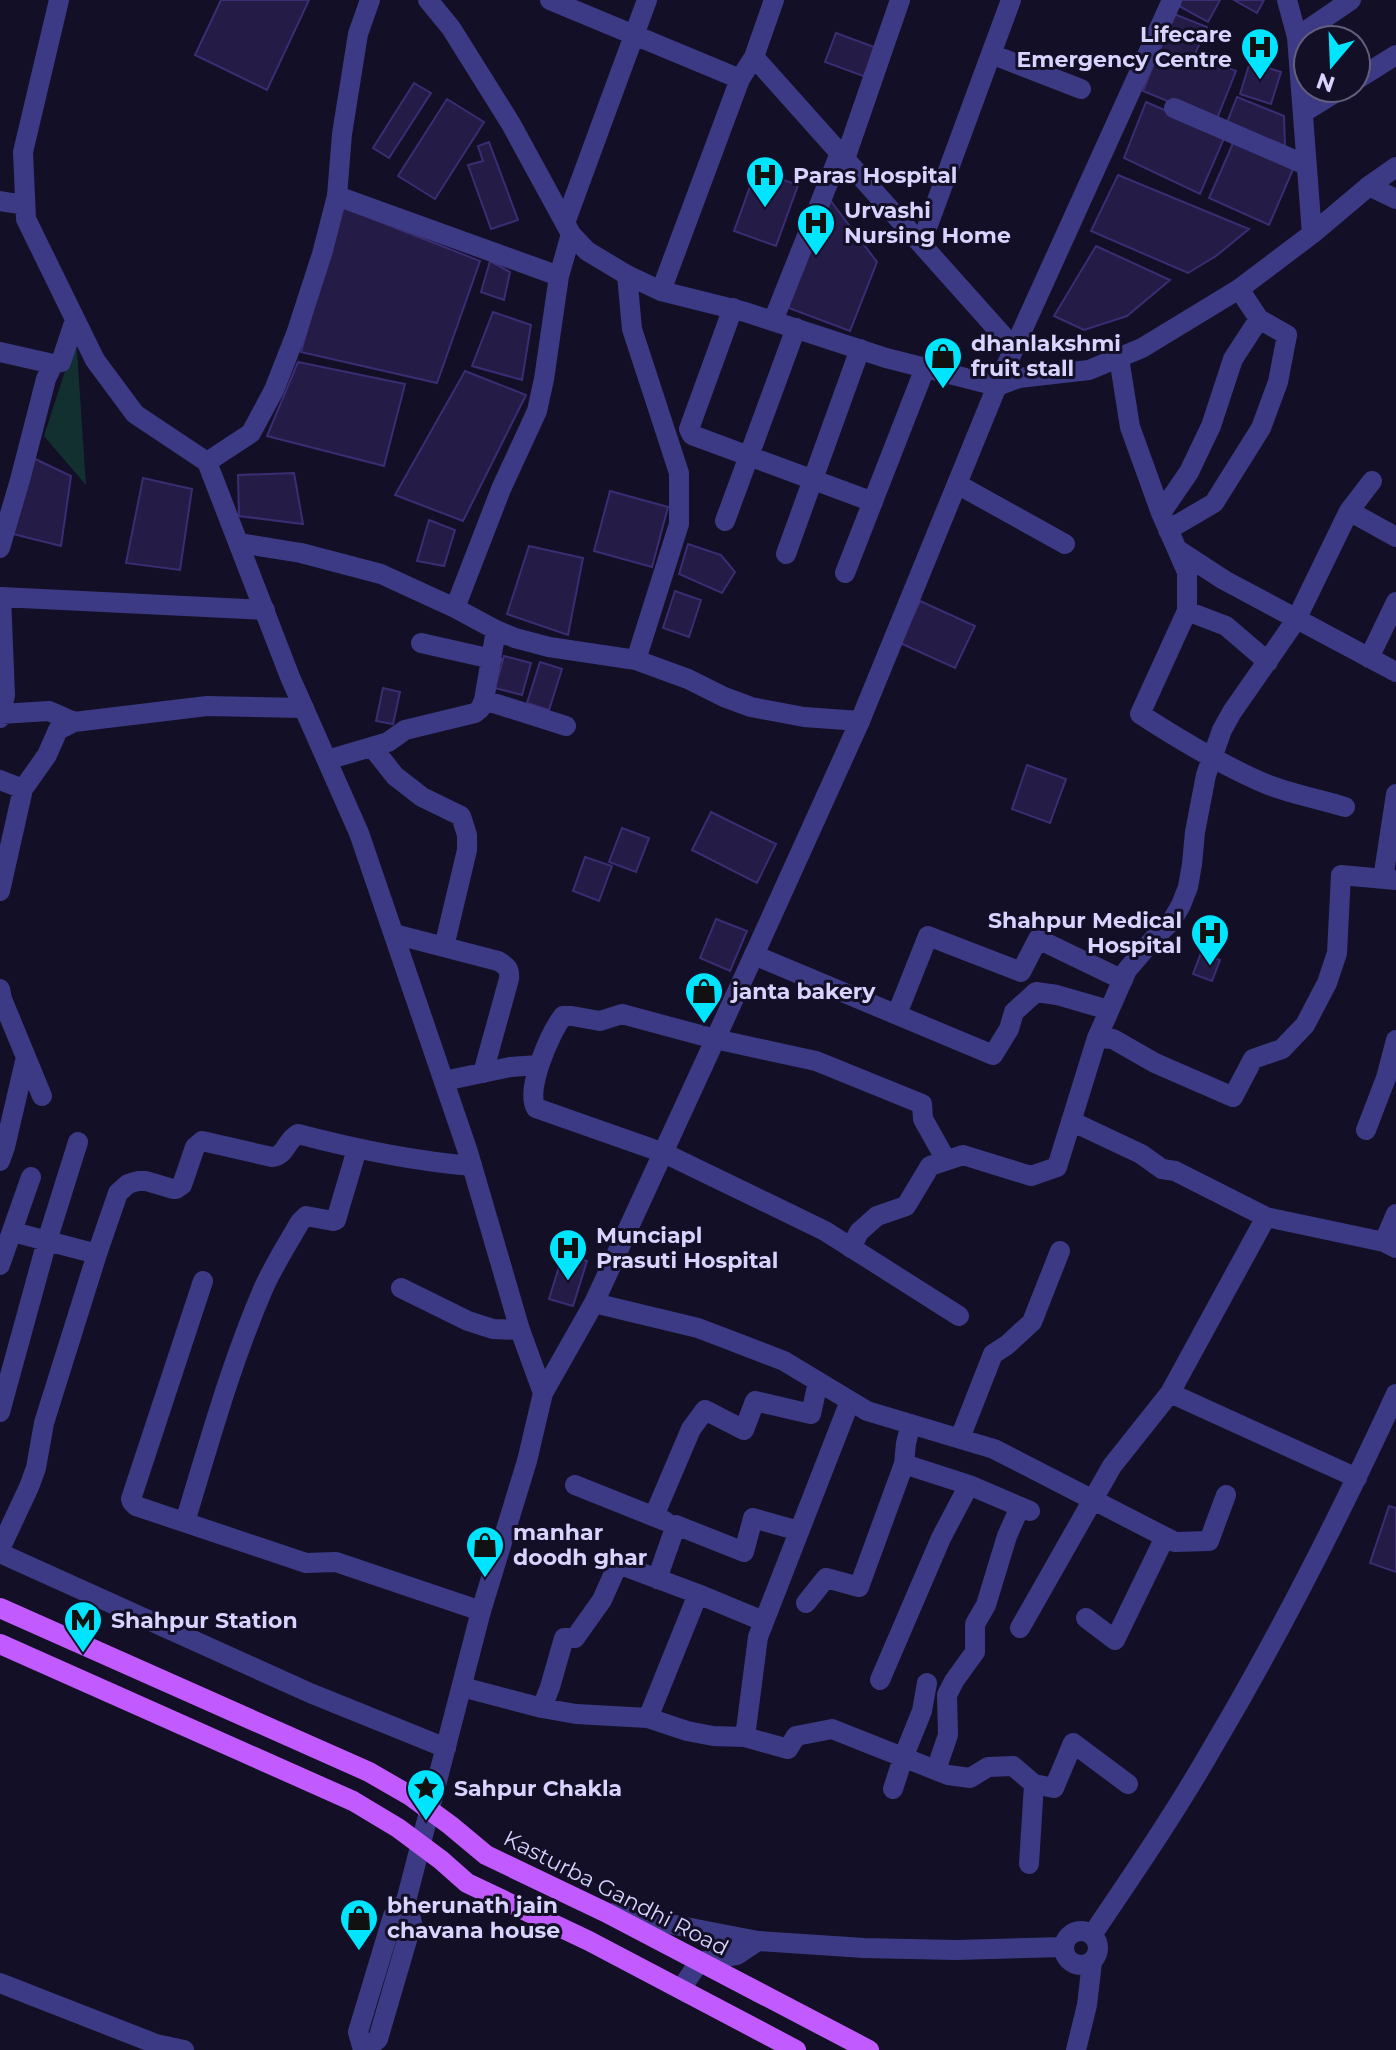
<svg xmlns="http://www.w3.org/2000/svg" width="1396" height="2050" font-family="Montserrat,sans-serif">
<rect width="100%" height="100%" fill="#130f26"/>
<path fill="#12302f" d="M76 337 86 485 44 436Z"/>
<path fill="#241b47" stroke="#3b2d73" stroke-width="2" d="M221 0H309L267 90 195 55Z
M1179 0H1220L1208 22 1177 5Z
M1234 0H1264L1257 13Z
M1174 14 1207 27 1195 54 1236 71 1216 121 1143 91Z
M836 33 877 48 866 77 825 62Z
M1250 62 1281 72 1271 104 1240 94Z
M414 83 431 93 389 158 373 148Z
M1237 97 1284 116 1285 148 1226 125Z
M447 99 484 122 435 199 398 176Z
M1146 102 1225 136 1200 194 1124 158Z
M1234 141 1294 167 1269 225 1209 198Z
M489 142 518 220 491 229 468 165 483 161 478 146Z
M756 170 798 185 776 246 734 231Z
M1118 175 1249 229 1216 256 1188 273 1091 231Z
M827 196 877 262 850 331 786 307Z
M342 207 480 261 437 383 301 352Z
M1096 246 1170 280 1127 316 1084 330 1054 316Z
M490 261 510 272 504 300 481 292Z
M493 312 531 325 522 380 472 366Z
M298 362 405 384 384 466 267 436Z
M465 371 526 395 463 521 395 495Z
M33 458 71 476 61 546 13 534Z
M294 473 303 524 239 516 238 475Z
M143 478 192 489 180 570 126 563Z
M610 491 668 507 652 567 594 551Z
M429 520 455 530 444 566 417 561Z
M688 544 721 555 735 572 722 593 679 574Z
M529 546 583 558 568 635 507 614Z
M675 591 701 600 689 637 663 628Z
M920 601 975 626 955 668 900 643Z
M504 656 531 663 522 695 495 688Z
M540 662 562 669 549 710 527 703Z
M383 688 400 692 393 724 376 721Z
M1027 765 1066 779 1050 823 1012 809Z
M711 812 776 844 757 883 692 850Z
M622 828 649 838 636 872 609 862Z
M585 857 612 866 599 901 573 891Z
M716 919 747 931 730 971 700 958Z
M1201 953 1220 960 1212 981 1193 974Z
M563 1254 587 1261 573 1306 549 1299Z
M1389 1506 1396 1508V1572L1370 1563Z"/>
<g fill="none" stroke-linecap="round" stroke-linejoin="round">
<path stroke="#3d3a85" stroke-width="20" d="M59 0 23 152 26 219 95 360 135 414 207 462
M550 0 740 79 754 57 774 0
M1297 37 1351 0
M991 54 1011 0
M754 57 1014 348
M1356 80 1396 55
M1174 108 1306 165
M1304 112 1343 88
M845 159 900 0
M1369 186 1396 199
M337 196 559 276
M0 201 25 205
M565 223 647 0
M921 244 991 54 1081 89
M661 291 740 79
M733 308 689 429 692 435 873 502
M773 321 840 153
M0 352 53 364
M1119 358 1130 427 1161 513 1187 572V611L1140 714C1180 740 1221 765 1266 784 1291 794 1319 799 1345 807
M957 484 1065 544
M1349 511 1372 481
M1161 513 1189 472 1211 426 1233 359 1259 319
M725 521 796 328
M1168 530 1214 503 1261 428 1278 382 1287 335 1259 319 1239 289
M239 543 301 553 381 574 455 608 496 630 515 638 549 647 636 660 679 524V473L632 329 627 275
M0 548 20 480 46 379 53 364 61 362 75 320
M1178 550 1224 580 1396 672
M786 554 860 349
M845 573 925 368
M455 608 501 489 537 411 544 379 559 276 571 234
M1187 611 1226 626 1268 662
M421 643 492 659
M1369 658 1396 602
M636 660 688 679 724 697 751 707 804 717 860 721
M484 700 566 726
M0 714 49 711 74 722
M0 718 5 695 1 597 265 610
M372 747 395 776 422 797 461 816 467 835V850L444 947
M327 760 388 742 405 730 475 713 480 709 484 700 496 630
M0 780 23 789 47 755 58 730 74 722 207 706 304 708
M1383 879 1396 794
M0 891 23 789
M394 934 498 961C507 966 510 969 509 979L483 1073
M754 955 993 1055 1009 1029 1014 1012 1036 992 1057 995 1109 1010
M0 989 2 999 42 1096
M897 1014 928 936 1021 972 1038 939 1123 980
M1097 1038 1113 1039 1155 1063 1233 1097 1253 1059 1282 1049 1305 1025 1327 983 1337 953 1341 875 1396 880
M444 1081 510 1067 539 1065
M1071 1121 1141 1154 1162 1169 1175 1171 1266 1217 1384 1242
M1366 1130 1386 1078 1396 1040
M946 1160 923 1119 922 1104 816 1061 715 1039 622 1014 600 1021 572 1016H563C550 1033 525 1090 536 1108L664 1153 825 1231 959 1316
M0 1161 5 1147 26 1057
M1396 1214 1384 1242 1396 1248
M13 1232 97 1254
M851 1248 859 1232 877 1216 906 1206 930 1166 963 1155 1031 1176 1057 1167 1097 1038 1127 970 1157 935 1171 922 1181 905 1188 887 1192 864 1195 832 1206 775 1222 730 1232 712 1296 620 1349 511 1396 537
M0 1265 31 1177
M203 1281 131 1499 132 1502 136 1506 306 1563 336 1562 481 1611
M401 1288 468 1321 493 1329 520 1330
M594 1303 698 1328 784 1361 867 1411 994 1449 1175 1542 1209 1541 1226 1495
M1170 1393 1357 1478
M0 1412 47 1241 78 1142
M911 1424 906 1443 904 1464 969 1485 1030 1511
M960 1438 993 1354 1007 1345 1032 1322 1060 1251
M575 1485 665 1521
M654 1516 691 1429 705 1410 744 1430 755 1401 811 1414 818 1382
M185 1522C209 1443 231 1363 264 1287 274 1265 288 1243 300 1222L306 1216 333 1221 336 1220 357 1149
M0 1549 29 1487 36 1468 44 1423 97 1254 118 1193 128 1184 138 1181H146L173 1189H176L182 1185 195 1147 202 1141 272 1157C286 1156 286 1140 298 1134 355 1149 413 1161 472 1166
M657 1579 676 1525 744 1552 753 1518 799 1531
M806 1603 826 1578 859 1587 904 1464
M1086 1618 1115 1640 1165 1537
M1020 1628 1112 1466 1170 1393 1266 1217
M880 1680 941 1538 969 1485
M462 1687 542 1708 576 1714 648 1718 687 1731 713 1736 745 1737 788 1749 796 1736 832 1729 948 1775 970 1778 988 1767 1013 1766 1034 1784
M542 1708 550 1687 564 1638H575L602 1600 618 1564 698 1594
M648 1718 698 1594 763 1621
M745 1737 758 1637 850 1401
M936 1770 948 1735 947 1695 954 1681 975 1652V1624L986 1605 1007 1536 1020 1507
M893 1789 903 1758 922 1711 927 1683
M1029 1864 1034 1784 1054 1788 1073 1743 1128 1784"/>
<path stroke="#3d3a85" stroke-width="20" d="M428 0 451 28 511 124 571 234 587 251 627 275 661 291 745 312 886 358 997 386 1019 378 1089 370 1142 348 1239 289 1312 234 1369 186 1396 167
M1287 0 1297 37 1312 234
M543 1393 594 1303 754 955 860 721 997 386 1172 0
M0 1553 310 1693 446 1748
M613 1913 758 1941 864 1948 956 1950 1063 1947
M1064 1948a17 17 0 1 1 34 0a17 17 0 1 1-34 0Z
M1092 1935C1134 1873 1177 1810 1214 1745 1281 1632 1341 1513 1396 1394
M0 1983 156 2044 184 2050
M681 1989 699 1962 737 1955 758 1941
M363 2050 358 2032 393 1916 406 1901 481 1611 527 1461 543 1393 520 1330 468 1152 359 833 290 677 207 462 251 433 274 390 296 334 322 254 337 196 342 134 358 34 370 0
M365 2050 378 2039 412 1923 406 1901
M1076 2050 1087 2005 1092 1962"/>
<path stroke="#c25bff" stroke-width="20" d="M0 1608 369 1772 409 1795 450 1825 486 1855 605 1912 869 2050
M0 1644 353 1801 398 1828 441 1860 467 1883 589 1941 796 2050"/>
</g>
<defs>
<g id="hospital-pin" transform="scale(2)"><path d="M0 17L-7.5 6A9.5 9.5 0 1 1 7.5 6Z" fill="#00e5ff" stroke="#130f26"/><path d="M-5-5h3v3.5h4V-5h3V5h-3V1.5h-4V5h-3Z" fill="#111"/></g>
<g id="shop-pin" transform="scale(2)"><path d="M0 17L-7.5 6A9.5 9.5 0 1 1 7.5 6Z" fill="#00e5ff" stroke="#130f26"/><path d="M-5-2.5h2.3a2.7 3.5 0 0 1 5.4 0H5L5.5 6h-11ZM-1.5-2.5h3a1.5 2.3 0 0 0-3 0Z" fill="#111"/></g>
<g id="metro-pin" transform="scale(2)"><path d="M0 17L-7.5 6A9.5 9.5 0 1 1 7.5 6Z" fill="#00e5ff" stroke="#130f26"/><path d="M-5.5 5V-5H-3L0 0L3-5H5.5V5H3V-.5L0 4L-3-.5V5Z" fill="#111"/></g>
<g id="sight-pin" transform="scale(2)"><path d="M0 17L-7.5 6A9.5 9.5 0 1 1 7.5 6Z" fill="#00e5ff" stroke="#130f26"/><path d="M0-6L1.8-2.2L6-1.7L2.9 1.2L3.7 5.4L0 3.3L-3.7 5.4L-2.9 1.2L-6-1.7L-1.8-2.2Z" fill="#111"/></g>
</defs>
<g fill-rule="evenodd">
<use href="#hospital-pin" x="1260" y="47"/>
<use href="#hospital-pin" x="765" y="175"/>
<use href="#hospital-pin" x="816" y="223"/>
<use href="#shop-pin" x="943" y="356"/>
<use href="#hospital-pin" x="1210" y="933"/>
<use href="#shop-pin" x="704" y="991"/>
<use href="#hospital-pin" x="568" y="1248"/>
<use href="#shop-pin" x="485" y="1545"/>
<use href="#metro-pin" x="83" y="1620"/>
<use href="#sight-pin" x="426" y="1788"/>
<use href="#shop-pin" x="359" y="1918"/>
</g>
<g text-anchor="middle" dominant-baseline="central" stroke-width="6" stroke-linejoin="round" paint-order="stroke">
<g font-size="22" font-weight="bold" fill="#d9d4ff" stroke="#130f26" text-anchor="start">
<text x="1232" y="34" text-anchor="end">Lifecare<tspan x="1232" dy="25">Emergency Centre</tspan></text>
<text x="793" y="175">Paras Hospital</text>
<text x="844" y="210">Urvashi<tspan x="844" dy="25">Nursing Home</tspan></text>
<text x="971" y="343">dhanlakshmi<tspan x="971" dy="25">fruit stall</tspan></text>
<text x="1182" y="920" text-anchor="end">Shahpur Medical<tspan x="1182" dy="25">Hospital</tspan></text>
<text x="732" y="991">janta bakery</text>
<text x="596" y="1235">Munciapl<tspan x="596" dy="25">Prasuti Hospital</tspan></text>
<text x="513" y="1532">manhar<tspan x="513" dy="25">doodh ghar</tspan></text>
<text x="111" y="1620">Shahpur Station</text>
<text x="454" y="1788">Sahpur Chakla</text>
<text x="387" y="1905">bherunath jain<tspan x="387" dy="25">chavana house</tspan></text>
</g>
<g font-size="22" fill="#d9d4ff" stroke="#130f26">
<text transform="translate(616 1893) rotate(27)">Kasturba Gandhi Road</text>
</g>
</g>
<g transform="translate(1332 64) rotate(199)"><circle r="38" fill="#130f26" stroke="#625e7d" stroke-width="2"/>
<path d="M0-6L14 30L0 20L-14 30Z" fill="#00e5ff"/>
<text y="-12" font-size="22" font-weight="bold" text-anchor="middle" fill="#d9d4ff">N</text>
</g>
</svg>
